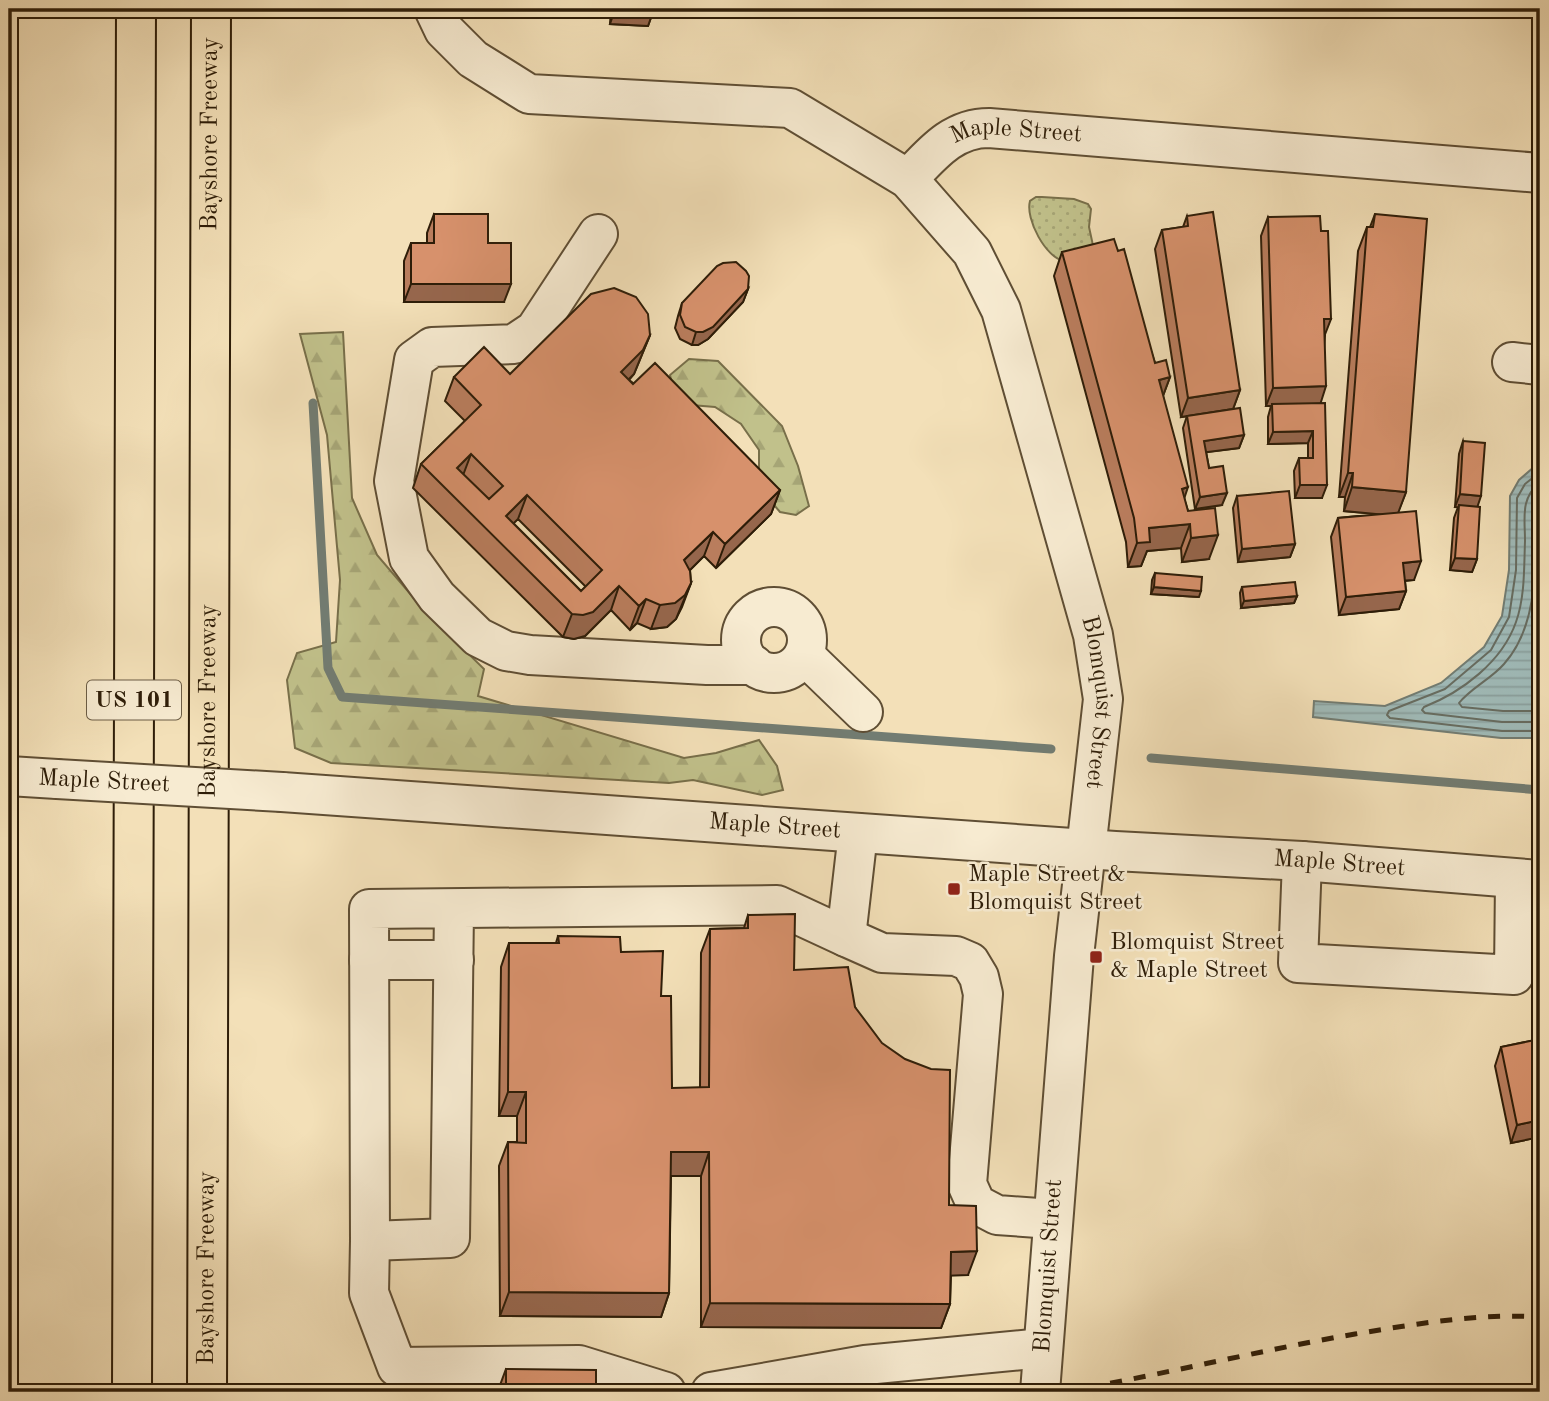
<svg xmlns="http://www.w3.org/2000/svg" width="1549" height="1401" font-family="'Old Standard TT',serif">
<defs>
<pattern id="grass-dots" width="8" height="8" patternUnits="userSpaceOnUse" patternTransform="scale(1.75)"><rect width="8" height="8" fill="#c1c18b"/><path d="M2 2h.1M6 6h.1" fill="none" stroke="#a6a576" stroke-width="1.8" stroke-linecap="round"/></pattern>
<pattern id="forest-firs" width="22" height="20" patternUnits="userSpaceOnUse" patternTransform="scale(1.75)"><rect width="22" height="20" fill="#c1c18b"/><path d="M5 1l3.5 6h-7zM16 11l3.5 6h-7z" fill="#a6a576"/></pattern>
<pattern id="water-rules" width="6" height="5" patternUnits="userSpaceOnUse" patternTransform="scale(1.75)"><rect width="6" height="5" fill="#a0bbb9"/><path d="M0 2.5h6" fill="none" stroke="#8aa09e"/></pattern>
</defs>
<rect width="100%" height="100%" fill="#f3e0b8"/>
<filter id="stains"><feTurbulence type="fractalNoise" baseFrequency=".00286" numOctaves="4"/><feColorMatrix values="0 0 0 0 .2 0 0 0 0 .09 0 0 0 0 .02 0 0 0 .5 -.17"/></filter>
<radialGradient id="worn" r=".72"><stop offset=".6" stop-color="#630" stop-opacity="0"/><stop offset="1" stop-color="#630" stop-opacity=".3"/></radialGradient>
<path fill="url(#grass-dots)" stroke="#786f4a" stroke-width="2" d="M1042 197 1074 199 1088 204 1091 209 1089 227 1094 250 1064 261C1046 258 1025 219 1030 201L1036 197Z"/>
<path fill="url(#forest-firs)" stroke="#786f4a" stroke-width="2" d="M343 332 352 498 377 555 424 610 484 669 478 696 684 758 716 753 759 740 777 766 783 790 762 795 693 780 669 783 331 763 295 748 287 680 297 653 336 642 340 580 327 435 300 334Z
M689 359 718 361 782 426 798 466 809 506 796 515 780 512 763 492 759 474V450L741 424 715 407 691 405 674 393 670 375Z"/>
<path fill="url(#water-rules)" stroke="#727c72" stroke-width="2" d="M1540 465V738H1501L1313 717 1314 701 1385 706 1441 683 1484 647 1502 616 1509 570 1510 496 1519 480 1534 467Z"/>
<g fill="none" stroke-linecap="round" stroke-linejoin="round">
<path stroke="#676c60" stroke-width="2" d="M1540 472 1525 484 1517 498 1516 570 1509 617 1491 650 1445 689 1389 711 1387 715 1390 718 1502 731H1540
M1540 482C1520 499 1525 517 1525 541 1524 567 1525 597 1516 622 1502 662 1462 692 1424 707L1422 710 1425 713 1502 722H1540
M1540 496 1536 504C1535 556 1541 623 1504 664 1491 679 1471 688 1459 703L1462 707 1503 711H1540"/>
<path stroke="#727c72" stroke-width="9" d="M313 403 328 668 342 697 1051 749
M1151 758 1540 790"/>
<g stroke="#5f4e34" stroke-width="42">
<g id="minor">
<path id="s1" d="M434 9 444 30 473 59 529 94 790 108 908 179 972 252 1001 310 1093 635 1103 699 1074 956 1040 1392"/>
<path id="s2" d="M908 179C932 154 952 128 989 128L1540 173"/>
<path d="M598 234 535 330 514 344 432 347 414 360 394 481 409 558 437 597 478 637 506 651 530 655 707 665H754"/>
<path d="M1512 362 1540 365"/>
<circle cx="774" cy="640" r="33"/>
<path d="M804 655 863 712"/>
<path d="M9 776 57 779"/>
<path id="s3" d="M282 792 1115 851 1302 861 1540 880"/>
<path d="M1302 861 1298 963 1514 975 1515 879"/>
<path d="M454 909 450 1238 370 1241 369 909 777 905 846 937 858 833"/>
<path d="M846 937 882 953 956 956 970 962 979 977 983 994 967 1184 976 1204 997 1215 1052 1219"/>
<path d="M369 960H454"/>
<path d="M370 1241 369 1293 397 1367 579 1365 666 1392"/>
<path d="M711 1392 865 1365 1043 1348"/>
</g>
</g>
<g stroke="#2e1d08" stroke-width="42">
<g id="highway">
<path d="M132 1392 136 9"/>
<path id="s4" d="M207 1392 211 9"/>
</g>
</g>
<use href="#minor" stroke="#f7ebd1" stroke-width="38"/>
<use href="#highway" stroke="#f3e0b8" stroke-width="38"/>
<path stroke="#2e1d08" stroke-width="5" stroke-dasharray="12 12" stroke-linecap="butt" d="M1063 1392C1161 1375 1257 1351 1355 1334 1416 1324 1478 1313 1540 1317"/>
<g stroke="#5f4e34" stroke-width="42" stroke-linecap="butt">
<path id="minor-bridge" d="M57 779 282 792"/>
</g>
<use href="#minor-bridge" stroke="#f7ebd1" stroke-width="38"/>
</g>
<path fill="#b97d5d" stroke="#2e1d08" stroke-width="2" fill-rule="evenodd" d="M611 9H654L648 26 610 24Z
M434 214 488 243 504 302H404V261L411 243H427V233Z
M1375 214 1406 492 1398 512 1414 580 1405 581 1406 591 1399 609 1339 615 1331 537 1338 518 1379 514 1344 511 1345 497H1339L1358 251 1367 227H1370Z
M1187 216 1240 390 1233 409 1181 417 1155 249 1162 230 1183 227Z
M1268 217 1325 335 1320 403 1322 498H1295L1294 471 1299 458H1308V443L1268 444V417L1271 406H1266L1261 236Z
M1118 251 1155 363 1170 377 1163 396 1184 498 1188 511 1209 559 1182 562 1181 548 1147 551 1141 566 1128 567 1126 542 1054 276 1062 252Z
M748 289 743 302 708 339 698 345H692L680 339 675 328 678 316 682 303Z
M650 335 634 374 629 380 780 490 771 514 716 568 704 556 690 570 691 583 682 607 676 619 667 627 651 629 637 623 630 630 611 610 585 636 574 639 563 637 413 488 421 464 465 421 445 401 454 377 510 374ZM518 519 586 587 581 591 513 523Z
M1187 416 1244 435 1239 448 1206 452 1209 468 1222 505 1195 509 1183 428Z
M1463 441 1477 507V559L1472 572 1450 570 1454 518 1458 507H1455L1459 454Z
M1237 496 1295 544 1290 557 1238 562 1233 508Z
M1155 573 1199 597 1151 594 1152 580Z
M1242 587 1297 596 1294 603 1241 608 1240 593Z
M748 915 794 970 855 1007 949 1205 968 1275H951L950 1304 941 1328 701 1327V1176H671L669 1293 661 1317 500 1316 499 1166 508 1142H517V1116H499L501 967 509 943H556L558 936 621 952 661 996 672 1088H700L701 953 710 929 744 928Z
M1540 1039V1137L1511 1143 1495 1066 1501 1047Z
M506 1369 596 1392H499V1388Z"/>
<path fill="#96664c" stroke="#2e1d08" stroke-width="2" d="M615 9H654L648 26 610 24Z
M411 284H511L504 302H404Z
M748 289 743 302 708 339 698 345H692L696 332Z
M1324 319H1331L1324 337Z
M650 335 634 374 612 396 621 372Z
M1170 377 1161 401 1159 380Z
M1326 386 1320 405 1266 406 1273 388Z
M1240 390 1233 409 1181 417 1188 398Z
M1313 431 1308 443 1268 444 1273 432Z
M1244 435 1239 448 1200 453 1204 441Z
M471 454 462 478 449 492 457 468Z
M1348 473H1353L1345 497H1339Z
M1300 485H1327L1322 498H1295Z
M1188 487 1180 511 1182 489Z
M1352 487 1406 492 1397 516 1344 511Z
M780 490 771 514 716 568 725 544Z
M1227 493 1222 505 1195 509 1200 497Z
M1460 494 1481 496 1477 508 1455 507Z
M527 495 518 519 497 540 506 516Z
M1190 524 1181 548 1147 551 1141 566 1128 567 1137 543 1149 528Z
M713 532 704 556 676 584 684 560Z
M1218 535 1209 559 1182 562 1191 538Z
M1295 544 1290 557 1238 562 1242 549Z
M1455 558 1477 559 1472 572 1450 570Z
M1421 561 1414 580 1397 581 1403 563Z
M9 574H17L9 596Z
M691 583 676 619 667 627 651 629 660 605Z
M619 586 611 610 585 636 574 639 563 637 572 614Z
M1154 587 1201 591 1199 597 1151 594Z
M1406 591 1399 609 1339 615 1346 597Z
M1297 596 1294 603 1241 608 1244 601Z
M646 599 637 623 630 630 639 606Z
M508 1092H526L517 1116H499Z
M1540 1120V1137L1511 1143 1517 1125Z
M671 1152H709L701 1176H662Z
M977 1251 968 1275 942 1276 951 1252Z
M509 1292 669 1293 661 1317 500 1316Z
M710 1303 950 1304 941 1328 701 1327Z"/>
<path fill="#d7916c" stroke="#2e1d08" stroke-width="2" fill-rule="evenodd" d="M1213 212 1240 390 1188 398 1162 230 1188 226 1187 216Z
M434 214H488V243H511V284H411V243H434Z
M1375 214 1427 219 1406 492 1352 487 1353 473H1348L1367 227H1373Z
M1320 216 1321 231H1328L1331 319H1324L1326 386 1273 388 1268 217Z
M1114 239 1118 251 1124 249 1155 363 1166 360 1170 377 1159 380 1188 487 1182 489 1188 511 1215 508 1218 535 1191 538 1190 524 1149 528 1150 542 1137 543 1134 518 1062 252Z
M736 262 746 271 749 276 748 289 713 327 703 332H696L685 327 680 315 682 303 717 266 723 263Z
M614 288 636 297 648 314 650 335 643 350 621 372 633 384 655 363 780 490 725 544 713 532 684 560 690 571 691 583 685 595 675 603 660 605 646 599 639 606 619 586 593 612 583 615 572 614 421 464 481 405 454 377 484 347 510 374 591 294ZM471 454 503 486 489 499 457 468ZM527 495 602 570 581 591 506 516Z
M9 350H17V574H9Z
M1325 403 1327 485H1300L1299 458H1313V431L1273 432 1272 404Z
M1240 408 1244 435 1204 441 1209 468 1223 466 1227 493 1200 497 1187 416Z
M1463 441 1485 443 1481 496 1460 494Z
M1289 491 1295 544 1242 549 1237 496Z
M1459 505 1480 507 1477 559 1455 558Z
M1416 511 1421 561 1403 563 1406 591 1346 597 1338 518Z
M1155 573 1202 577 1201 591 1154 587Z
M1295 582 1297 596 1244 601 1242 587Z
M795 914 794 970 848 967 855 1007 882 1043 905 1059 931 1069 950 1070 949 1205 976 1206 977 1251 951 1252 950 1304 710 1303 709 1152H671L669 1293 509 1292 508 1142 526 1143V1092H508L509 943H559L558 936 620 937 621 952 663 951 661 996H671L672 1088 709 1087 710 929 748 928V915Z
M1540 1039V1120L1517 1125 1501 1047Z
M506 1369 596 1370V1392H506Z"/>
<g fill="#8f2418" stroke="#f7ebd1" stroke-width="2.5">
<rect x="947" y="882" width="14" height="14" rx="3.5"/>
<rect x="1089" y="950" width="14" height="14" rx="3.5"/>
</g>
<g text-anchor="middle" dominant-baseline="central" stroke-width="5" stroke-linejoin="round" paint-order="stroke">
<rect fill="#f7ebd1" stroke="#6a5b44" stroke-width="2" x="87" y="680.5" width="94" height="39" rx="5"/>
<g font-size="23" font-weight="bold" fill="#2e1d08">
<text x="134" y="700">US 101</text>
</g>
<g font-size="24" fill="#2e1d08" stroke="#f7ebd1">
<text stroke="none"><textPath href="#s4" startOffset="1258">Bayshore Freeway</textPath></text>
<text stroke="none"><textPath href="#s2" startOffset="126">Maple Street</textPath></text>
<text stroke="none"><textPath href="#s4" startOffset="691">Bayshore Freeway</textPath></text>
<text stroke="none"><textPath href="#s1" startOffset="1097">Blomquist Street</textPath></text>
<text transform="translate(104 782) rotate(3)">Maple Street</text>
<text stroke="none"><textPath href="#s3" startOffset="494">Maple Street</textPath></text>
<text stroke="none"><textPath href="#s3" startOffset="1060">Maple Street</textPath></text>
<text transform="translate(1049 1266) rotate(-86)">Blomquist Street</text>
<text stroke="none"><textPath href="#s4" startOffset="124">Bayshore Freeway</textPath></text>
</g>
<g font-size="24" fill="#2e1d08" stroke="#f7ebd1" text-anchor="start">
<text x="968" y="875">Maple Street &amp;<tspan x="968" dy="28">Blomquist Street</tspan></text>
<text x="1110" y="943">Blomquist Street<tspan x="1110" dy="28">&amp; Maple Street</tspan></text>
</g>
</g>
<rect width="1549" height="1401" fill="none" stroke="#f3e0b8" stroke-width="35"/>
<rect x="10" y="10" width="1528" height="1380" fill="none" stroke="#2e1d08" stroke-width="3.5"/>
<rect x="18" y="18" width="1514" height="1366" fill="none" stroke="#2e1d08" stroke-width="2"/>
<rect width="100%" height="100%" filter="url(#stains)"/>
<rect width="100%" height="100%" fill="url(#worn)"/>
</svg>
